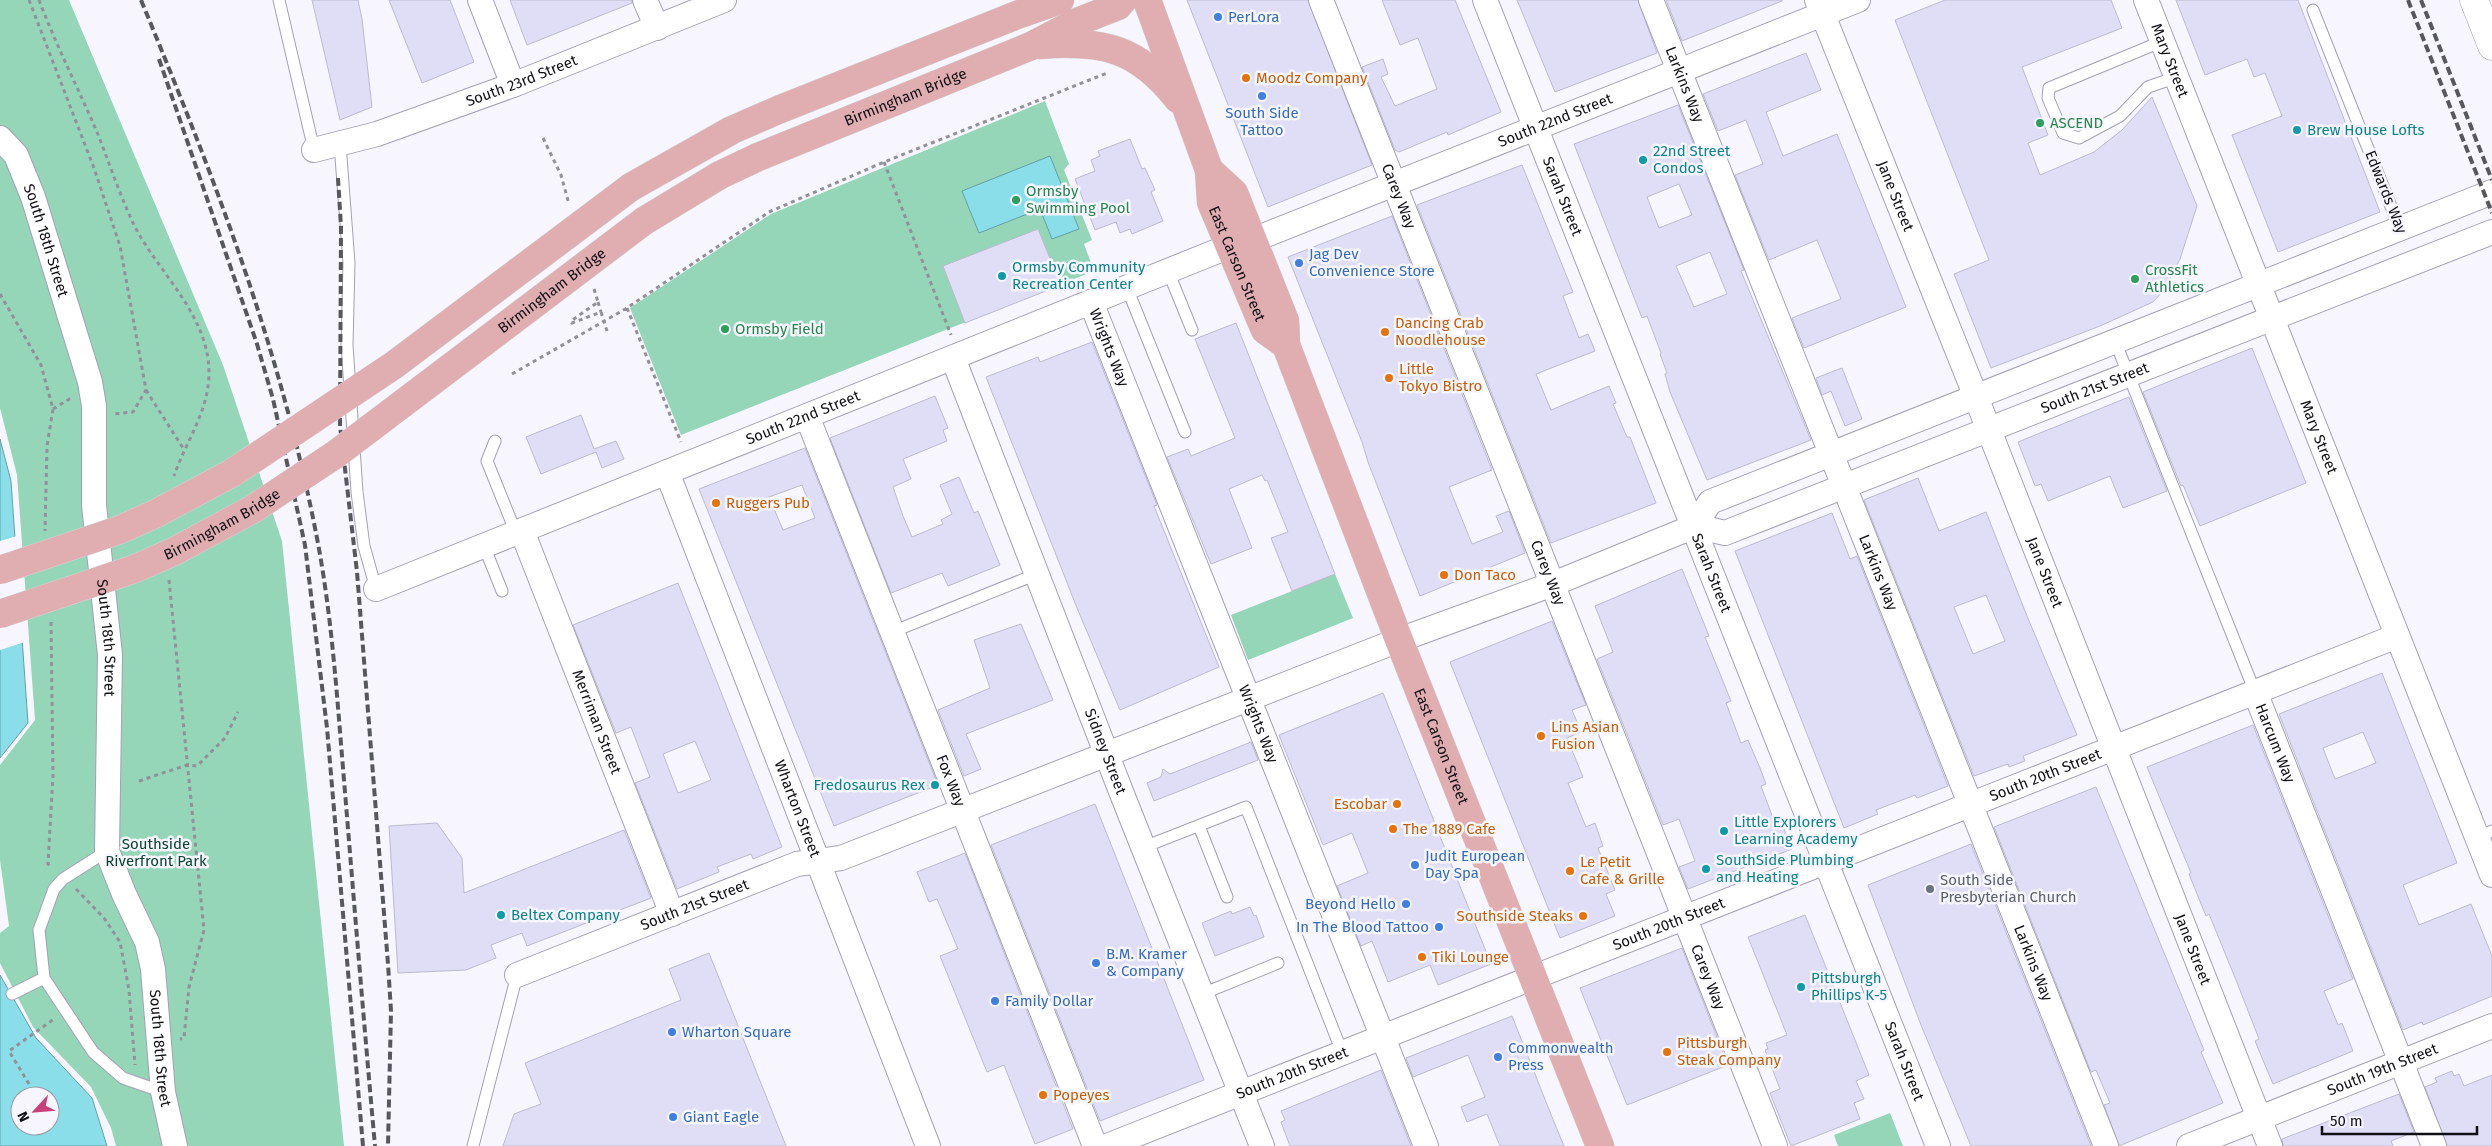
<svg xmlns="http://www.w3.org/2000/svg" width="2492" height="1146" font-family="'Fira Sans',sans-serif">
<rect width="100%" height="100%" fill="#f7f6fe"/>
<path fill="#95d5b8" d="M0 0H69L223 365 282 541 344 1146H116L111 1128 91 1087 33 1027 0 963V933L9 926 0 860V765L35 720 17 475 0 408Z
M1045 101 1069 164 1064 170 1092 240 1084 244 1094 271 681 435 630 308 771 214Z
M1335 574 1353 618 1248 660 1231 615Z
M1890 1113 1903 1146H1838L1834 1135Z"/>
<path fill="#89dee9" stroke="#64a0a9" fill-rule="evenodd" d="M1050 156 1079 229 1052 239 1040 209 979 233 962 191Z
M0 439 11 481 28 723 0 758Z
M0 975 36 1038 92 1098 107 1146H0ZM20 1096H50V1126H20Z"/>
<path fill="#f7f6fe" d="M17 536 25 642 0 650V541Z"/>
<path fill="#e0def7" stroke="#bcbace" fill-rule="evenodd" d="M312 0H358L362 19 372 107 340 120Z
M389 0H450L474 62 422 83Z
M510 0H632V3L527 45Z
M1187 0H1308L1372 165 1268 207Z
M1382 0H1455L1501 112 1448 135 1447 132 1399 152 1395 150 1362 67 1383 59 1388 74 1381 77 1395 106 1437 89 1418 38 1400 45Z
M1517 0H1638L1657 53 1555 92Z
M1666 0H1782V1L1682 41Z
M1945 0H2111L2122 28 2022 67 2048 135 2028 143 2040 175 2094 152 2122 130 2152 97 2197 206 2180 259 2164 290 2153 302 2100 326 1991 368 1954 274 1989 260 1895 20Z
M2176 0H2298L2380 212 2278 252 2232 135 2282 116 2265 73 2254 77 2247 59 2205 75Z
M1806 53 1821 90 1766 112 1783 156 1837 134 1906 307 1804 348 1792 318 1841 299 1817 240 1769 260 1735 175 1763 164 1746 120 1718 131 1703 94Z
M1678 105 1744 270 1741 271 1811 440 1707 480 1670 392 1665 374 1667 373 1660 354 1661 353 1647 316 1642 318 1574 144ZM1679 184 1692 215 1659 228 1647 197ZM1710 252 1727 294 1694 307 1676 266Z
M1130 139 1142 169 1145 168 1155 190 1151 192 1163 221 1132 234 1130 229 1120 233 1116 222 1095 230 1075 179 1095 171 1091 160 1100 156 1098 151Z
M1522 165 1573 292 1563 296 1579 338 1588 334 1595 351 1536 374 1551 410 1609 386 1616 403 1613 404 1627 437H1630L1656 503 1551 543 1417 205Z
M1392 216 1492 470 1449 487 1472 544 1503 532 1496 516 1509 511 1525 553 1420 596 1368 462 1362 442 1288 257Z
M1038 229 1061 285 965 323 943 266Z
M1236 323 1335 574 1292 591 1271 538 1288 532 1267 480 1265 481 1262 475 1229 489 1252 548 1211 564 1167 457 1188 449 1191 456 1235 438 1195 339Z
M1092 342 1157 505 1154 506 1219 667 1120 710 1077 608 986 377 1038 357 1040 362Z
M2252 348 2306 483 2200 526 2183 485 2181 486 2143 392Z
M1842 368 1862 419 1845 426 1831 391 1822 395 1816 378Z
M935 396 948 428 943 430 947 441 903 459 911 479 893 487 903 516 912 537 943 524 941 520 952 514 940 485 959 477 974 513 978 511 1000 565 948 586 942 573 891 593 830 438Z
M2129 397 2167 491 2123 508 2110 476 2048 501 2041 484 2035 486 2018 442Z
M581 415 594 449 616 441 624 459 602 468 596 452 541 474 526 437Z
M805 448 938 785 834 826 699 489ZM802 485 815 518 783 530 769 497Z
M1918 478 1939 531 1986 512 2027 616 2077 735 2023 756 2025 761 2009 767 2008 764 1974 776 1864 500ZM1986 595 2005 641 1973 654 1954 607Z
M1832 513 1850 559 1857 556 1948 786 1917 798 1915 795 1876 810 1878 814 1844 828 1735 551Z
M1682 569 1709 636 1705 637 1731 701 1726 703 1741 743 1748 740 1760 768 1766 784 1761 786 1777 829 1783 826 1792 849 1688 889 1679 867 1695 861 1679 819 1663 825 1597 659 1613 652 1595 606Z
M678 583 782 847 753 859 751 854 717 867 719 872 677 889 635 783 650 777 631 727 616 733 573 625ZM695 741 711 780 678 793 663 754Z
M1552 621 1586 705 1572 710 1581 732 1567 738 1583 777 1568 783 1586 827 1595 823 1603 846 1598 848 1615 890 1606 894 1615 916 1560 938 1450 662Z
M1021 624 1053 700 966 734 981 769 964 776 938 710 990 688 974 640Z
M2382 673 2457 863 2403 885 2419 925 2471 904 2492 956V996L2423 1025 2422 1022 2403 1030 2279 714ZM2363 732 2376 763 2335 779 2323 748Z
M1383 693 1491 964 1438 985 1430 965 1388 982 1372 941 1361 946 1337 886 1368 873 1352 833 1323 845 1279 735Z
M2253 725 2353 979 2324 991 2338 1025 2342 1023 2353 1051 2273 1084 2255 1041 2259 1039 2238 985 2209 914 2206 916 2197 894 2189 874 2191 873 2147 767Z
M1251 742 1258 760 1154 801 1147 783 1161 777 1163 769 1170 774Z
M2096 787 2204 1050 2201 1052 2223 1103 2119 1146 2104 1105 2110 1103 2096 1070 2091 1072 1994 827Z
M1095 804 1204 1080 1100 1121 991 845Z
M437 823 462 858 464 893 624 830 651 898 527 946 522 933 491 945 496 958 466 970 398 973 389 826Z
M1971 844 2091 1146H1971L1921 1025 1868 885Z
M965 853 1073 1129 1035 1144 1004 1065 987 1072 940 956 958 949 937 899 929 902 917 872Z
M1250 907 1254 916 1256 915 1264 937 1215 956 1202 923 1231 911 1232 914Z
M1805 915 1869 1075 1856 1081 1864 1099 1854 1103 1860 1119 1791 1146 1770 1093 1780 1089 1765 1050 1768 1049 1766 1043 1787 1035 1748 937Z
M1682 948 1728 1065 1627 1105 1580 988Z
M709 953 786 1146H503L514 1114 541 1104 525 1063 681 1000 669 969Z
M1512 1016 1552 1117 1564 1146H1500L1487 1114 1467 1122 1461 1107 1485 1097 1468 1055 1413 1077 1406 1058Z
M1381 1070 1411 1146H1290L1281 1122 1285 1120 1281 1111Z
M2452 1071 2454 1076 2459 1074 2464 1086 2492 1075V1146H2447L2425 1087 2437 1082 2435 1078Z
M2399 1094 2414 1132 2391 1141 2393 1146H2283L2282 1139Z"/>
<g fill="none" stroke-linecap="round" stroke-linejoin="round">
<g stroke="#a3a1b4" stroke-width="13">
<path id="service" d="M279 0 314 150
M2313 10 2400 229
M2163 41 2049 88 2048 98 2063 133 2079 138 2120 116 2148 87 2177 77
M340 144 349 263 347 345 357 492 364 546 376 589
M1168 271 1192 330
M1127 288 1185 432
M2115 341 2255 692
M495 441 487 461 516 533
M484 546 502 591
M892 632 1037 574
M1199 826 1227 897
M2477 837 2492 831
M1144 847 1246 807 1342 1052
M107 851 63 879 54 889 39 930 44 978 93 1052 123 1078 163 1092
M12 994 44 978
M1202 994 1278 963
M473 1146 517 975"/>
</g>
<g stroke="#a3a1b4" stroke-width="26">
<g id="minor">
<path d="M480 0 513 85"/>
<path d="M645 0 657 28"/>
<path id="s1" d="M1321 0 1775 1146"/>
<path id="s2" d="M1485 0 1938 1146"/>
<path id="s3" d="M1651 0 2106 1146"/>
<path id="s4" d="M1817 0 1976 397 2270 1146"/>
<path id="s5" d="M2146 0 2492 875"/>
<path id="s6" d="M0 138 16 155 33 197 90 382 94 406V505L110 655 107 851 124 894 147 942 153 969 163 1092 175 1146"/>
<path id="s7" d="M314 150 377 134 513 85 724 0"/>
<path id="s8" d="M1253 240 1858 0"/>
<path id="s9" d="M1091 302 1426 1146"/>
<path id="s10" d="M953 358 1122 794 1262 1146"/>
<path id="s11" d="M807 416 1095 1146"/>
<path id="s12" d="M667 472 928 1146"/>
<path id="s13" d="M1695 526 1725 533 2492 232"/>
<path id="s14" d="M522 531 672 914"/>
<path id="s15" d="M376 589 1230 246"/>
<path id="s16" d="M2255 692 2434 1146"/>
<path id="s17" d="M517 975 797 864 841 858 1399 640 1553 584 1695 526 1710 502 2492 192"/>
<path id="s18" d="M1107 1146 2397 636"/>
<path id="s19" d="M2189 1146 2492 1026"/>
</g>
</g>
<g stroke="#a3a1b4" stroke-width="29">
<path id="tertiary" d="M2474 0 2492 46"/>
</g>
<g stroke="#d4d4d5" stroke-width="29">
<g id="primary">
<path id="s20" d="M1147 0 1209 170 1211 202 1265 330 1286 345"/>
<path d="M1040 45C1103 40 1138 48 1178 99"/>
<path id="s21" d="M1209 170 1234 193 1285 321 1286 345 1399 640 1600 1146"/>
<path d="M631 187 732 130 778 110 1017 15 1060 0"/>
<path id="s22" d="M644 221 720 175 758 157 1031 46 1077 22 1118 6 1123 0"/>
</g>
</g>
<path stroke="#929198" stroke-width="3" stroke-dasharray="4 4" stroke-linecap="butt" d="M29 0 94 168 120 246 146 390 133 412 114 414
M39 0C56 45 78 88 97 132 109 162 119 193 133 223 157 272 209 314 209 373 209 411 186 441 174 476
M543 138 561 175 569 204
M884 162 951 335
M594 289 598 302 571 321 572 323 601 312 607 331
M0 294 41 365 53 409 47 446 45 531
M598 302 601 312
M627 308 681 442
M512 374 627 308 769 212 884 162 1107 73
M146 390 183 448
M53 409 71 398
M169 580 204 930 189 987 184 1038 180 1039
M51 622 53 775 48 864 52 868
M139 781 187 765 197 766 225 738 238 712
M76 889 104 918 120 942 129 990 135 1065
M29 1084 9 1051 54 1019"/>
<use href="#service" stroke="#fff" stroke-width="11"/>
<use href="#minor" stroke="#fff" stroke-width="24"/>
<use href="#tertiary" stroke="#fff" stroke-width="28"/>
<use href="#primary" stroke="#e0adb1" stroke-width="28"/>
<path stroke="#57575e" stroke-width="4" stroke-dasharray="8 4" stroke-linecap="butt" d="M141 0C214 177 279 344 316 533 332 614 337 698 344 780 354 902 364 1024 375 1146
M2408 0 2492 213
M2421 0 2492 180
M159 59 257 344 273 399 305 545 327 728 363 1146
M338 178 341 227 340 426 357 572 388 964 391 1011 388 1146"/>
<g stroke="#d4d4d5" stroke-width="29" stroke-linecap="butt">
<g id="primary-bridge">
<path d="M0 570 119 530 155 514 232 473 394 365 631 187"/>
<path id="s23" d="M0 614 134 569 173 552 253 509 336 454 644 221"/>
</g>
</g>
<use href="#primary-bridge" stroke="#e0adb1" stroke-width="28"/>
</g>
<g fill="#3f7fe0" stroke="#f7f6fe" stroke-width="2">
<circle cx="1218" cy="17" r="5"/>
<circle cx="1262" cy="96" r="5"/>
<circle cx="1299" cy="263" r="5"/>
<circle cx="1415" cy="865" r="5"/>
<circle cx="1406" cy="904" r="5"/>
<circle cx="1439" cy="927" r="5"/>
<circle cx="1096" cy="963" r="5"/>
<circle cx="995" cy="1001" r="5"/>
<circle cx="672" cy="1032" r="5"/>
<circle cx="1498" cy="1057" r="5"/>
<circle cx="673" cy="1117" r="5"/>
</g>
<g fill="#e8710a" stroke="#f7f6fe" stroke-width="2">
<circle cx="1246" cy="78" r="5"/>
<circle cx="1385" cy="332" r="5"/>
<circle cx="1389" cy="378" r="5"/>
<circle cx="716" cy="503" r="5"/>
<circle cx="1444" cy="575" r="5"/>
<circle cx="1541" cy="736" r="5"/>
<circle cx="1397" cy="804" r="5"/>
<circle cx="1393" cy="829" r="5"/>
<circle cx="1570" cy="871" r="5"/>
<circle cx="1583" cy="916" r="5"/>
<circle cx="1422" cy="957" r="5"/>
<circle cx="1667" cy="1052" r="5"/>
<circle cx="1043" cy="1095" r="5"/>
</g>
<g fill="#2e9e5b" stroke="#f7f6fe" stroke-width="2">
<circle cx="2040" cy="123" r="5"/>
<circle cx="1016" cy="200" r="5"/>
<circle cx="2135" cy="279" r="5"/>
<circle cx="725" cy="329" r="5"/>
</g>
<g fill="#0f9aa8" stroke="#f7f6fe" stroke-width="2">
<circle cx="2297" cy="130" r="5"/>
<circle cx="1643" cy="160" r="5"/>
<circle cx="1002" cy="276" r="5"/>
<circle cx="935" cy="785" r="5"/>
<circle cx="1724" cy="831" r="5"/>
<circle cx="1706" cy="869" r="5"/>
<circle cx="501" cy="915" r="5"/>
<circle cx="1801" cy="987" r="5"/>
</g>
<circle fill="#6b7280" stroke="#f7f6fe" stroke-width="2" cx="1930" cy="889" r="5"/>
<g text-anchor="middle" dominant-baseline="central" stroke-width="5" stroke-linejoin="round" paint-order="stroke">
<g font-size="15" fill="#366cbe" stroke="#f7f6fe" text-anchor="start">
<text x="1228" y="17">PerLora</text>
<text x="1262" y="113" text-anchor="middle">South Side<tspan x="1262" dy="17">Tattoo</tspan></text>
<text x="1309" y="254">Jag Dev<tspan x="1309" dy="17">Convenience Store</tspan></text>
<text x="1425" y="856">Judit European<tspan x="1425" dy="17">Day Spa</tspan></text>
<text x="1396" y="904" text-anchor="end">Beyond Hello</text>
<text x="1429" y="927" text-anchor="end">In The Blood Tattoo</text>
<text x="1106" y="954">B.M. Kramer<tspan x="1106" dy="17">&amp; Company</tspan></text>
<text x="1005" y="1001">Family Dollar</text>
<text x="682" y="1032">Wharton Square</text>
<text x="1508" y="1048">Commonwealth<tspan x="1508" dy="17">Press</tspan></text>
<text x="683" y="1117">Giant Eagle</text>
</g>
<g font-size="15" fill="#0f0f15" stroke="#f7f6fe">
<text stroke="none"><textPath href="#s5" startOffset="65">Mary Street</textPath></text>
<text stroke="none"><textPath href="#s7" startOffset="219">South 23rd Street</textPath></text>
<text stroke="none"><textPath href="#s3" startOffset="91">Larkins Way</textPath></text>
<text stroke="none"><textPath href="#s22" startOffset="290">Birmingham Bridge</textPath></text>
<text stroke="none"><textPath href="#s8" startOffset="325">South 22nd Street</textPath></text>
<text transform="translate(2386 192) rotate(68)">Edwards Way</text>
<text stroke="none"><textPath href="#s2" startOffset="211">Sarah Street</textPath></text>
<text stroke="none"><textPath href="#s4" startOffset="211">Jane Street</textPath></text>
<text stroke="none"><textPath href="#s1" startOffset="211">Carey Way</textPath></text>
<text stroke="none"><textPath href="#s6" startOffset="114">South 18th Street</textPath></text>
<text stroke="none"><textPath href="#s20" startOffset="280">East Carson Street</textPath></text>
<text stroke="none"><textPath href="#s23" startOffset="645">Birmingham Bridge</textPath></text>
<text stroke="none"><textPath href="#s9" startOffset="49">Wrights Way</textPath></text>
<text stroke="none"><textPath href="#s13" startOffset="428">South 21st Street</textPath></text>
<text stroke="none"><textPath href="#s15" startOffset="460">South 22nd Street</textPath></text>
<text stroke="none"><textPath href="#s5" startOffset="470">Mary Street</textPath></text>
<text stroke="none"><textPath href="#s23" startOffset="240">Birmingham Bridge</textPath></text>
<text stroke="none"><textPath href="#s2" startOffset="616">Sarah Street</textPath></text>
<text stroke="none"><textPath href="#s1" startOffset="616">Carey Way</textPath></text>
<text stroke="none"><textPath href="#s3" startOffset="616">Larkins Way</textPath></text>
<text stroke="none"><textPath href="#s4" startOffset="616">Jane Street</textPath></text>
<text stroke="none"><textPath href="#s6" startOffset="519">South 18th Street</textPath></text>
<text stroke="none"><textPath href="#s14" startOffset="205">Merriman Street</textPath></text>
<text stroke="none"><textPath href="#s9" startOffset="454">Wrights Way</textPath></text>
<text stroke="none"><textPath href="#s16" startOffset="55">Harcum Way</textPath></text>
<text stroke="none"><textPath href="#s21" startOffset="626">East Carson Street</textPath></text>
<text stroke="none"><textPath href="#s10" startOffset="422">Sidney Street</textPath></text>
<text stroke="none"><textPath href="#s18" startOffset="1009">South 20th Street</textPath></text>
<text stroke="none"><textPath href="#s11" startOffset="392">Fox Way</textPath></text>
<text stroke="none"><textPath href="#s12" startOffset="361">Wharton Street</textPath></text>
<text stroke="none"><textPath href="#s17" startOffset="191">South 21st Street</textPath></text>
<text stroke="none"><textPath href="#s18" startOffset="604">South 20th Street</textPath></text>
<text stroke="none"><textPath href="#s4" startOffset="1021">Jane Street</textPath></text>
<text stroke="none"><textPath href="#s3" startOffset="1036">Larkins Way</textPath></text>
<text stroke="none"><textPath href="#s1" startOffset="1051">Carey Way</textPath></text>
<text stroke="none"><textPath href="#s6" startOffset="939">South 18th Street</textPath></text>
<text stroke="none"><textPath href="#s2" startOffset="1141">Sarah Street</textPath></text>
<text stroke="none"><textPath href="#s19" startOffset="208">South 19th Street</textPath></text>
<text stroke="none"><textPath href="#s18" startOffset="199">South 20th Street</textPath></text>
</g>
<g font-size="15" fill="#c56008" stroke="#f7f6fe" text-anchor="start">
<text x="1256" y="78">Moodz Company</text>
<text x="1395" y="323">Dancing Crab<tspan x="1395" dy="17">Noodlehouse</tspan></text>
<text x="1399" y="369">Little<tspan x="1399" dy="17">Tokyo Bistro</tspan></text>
<text x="726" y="503">Ruggers Pub</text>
<text x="1454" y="575">Don Taco</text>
<text x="1551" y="727">Lins Asian<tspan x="1551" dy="17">Fusion</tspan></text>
<text x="1387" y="804" text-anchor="end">Escobar</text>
<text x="1403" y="829">The 1889 Cafe</text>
<text x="1580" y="862">Le Petit<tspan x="1580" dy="17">Cafe &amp; Grille</tspan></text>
<text x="1573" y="916" text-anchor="end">Southside Steaks</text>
<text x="1432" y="957">Tiki Lounge</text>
<text x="1677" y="1043">Pittsburgh<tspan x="1677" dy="17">Steak Company</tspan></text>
<text x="1053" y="1095">Popeyes</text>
</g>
<g font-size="15" fill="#27864d" stroke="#f7f6fe" text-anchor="start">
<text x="2050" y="123">ASCEND</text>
<text x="1026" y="191">Ormsby<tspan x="1026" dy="17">Swimming Pool</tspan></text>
<text x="2145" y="270">CrossFit<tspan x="2145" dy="17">Athletics</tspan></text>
<text x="735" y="329">Ormsby Field</text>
</g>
<g font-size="15" fill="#0d838f" stroke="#f7f6fe" text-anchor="start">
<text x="2307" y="130">Brew House Lofts</text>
<text x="1653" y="151">22nd Street<tspan x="1653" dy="17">Condos</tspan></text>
<text x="1012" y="267">Ormsby Community<tspan x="1012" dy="17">Recreation Center</tspan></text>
<text x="925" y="785" text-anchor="end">Fredosaurus Rex</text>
<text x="1734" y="822">Little Explorers<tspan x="1734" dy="17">Learning Academy</tspan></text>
<text x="1716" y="860">SouthSide Plumbing<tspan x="1716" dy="17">and Heating</tspan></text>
<text x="511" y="915">Beltex Company</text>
<text x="1811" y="978">Pittsburgh<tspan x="1811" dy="17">Phillips K-5</tspan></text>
</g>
<g font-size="15" fill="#08442f" stroke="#f7f6fe">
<text x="156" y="844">Southside<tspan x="156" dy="17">Riverfront Park</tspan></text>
</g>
<g font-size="15" fill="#5b616d" stroke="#f7f6fe" text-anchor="start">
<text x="1940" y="880">South Side<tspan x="1940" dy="17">Presbyterian Church</tspan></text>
</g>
</g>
<g transform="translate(35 1111) rotate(244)"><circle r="24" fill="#f7f6fe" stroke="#9a9aa1"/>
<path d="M0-4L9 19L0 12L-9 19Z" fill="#c93f7a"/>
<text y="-8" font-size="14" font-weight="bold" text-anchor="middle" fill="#0f0f15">N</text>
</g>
<path d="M2322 1126v8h155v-8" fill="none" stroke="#0f0f15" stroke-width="2.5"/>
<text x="2330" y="1126" font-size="15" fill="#0f0f15" stroke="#f7f6fe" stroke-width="4" paint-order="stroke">50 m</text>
</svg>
